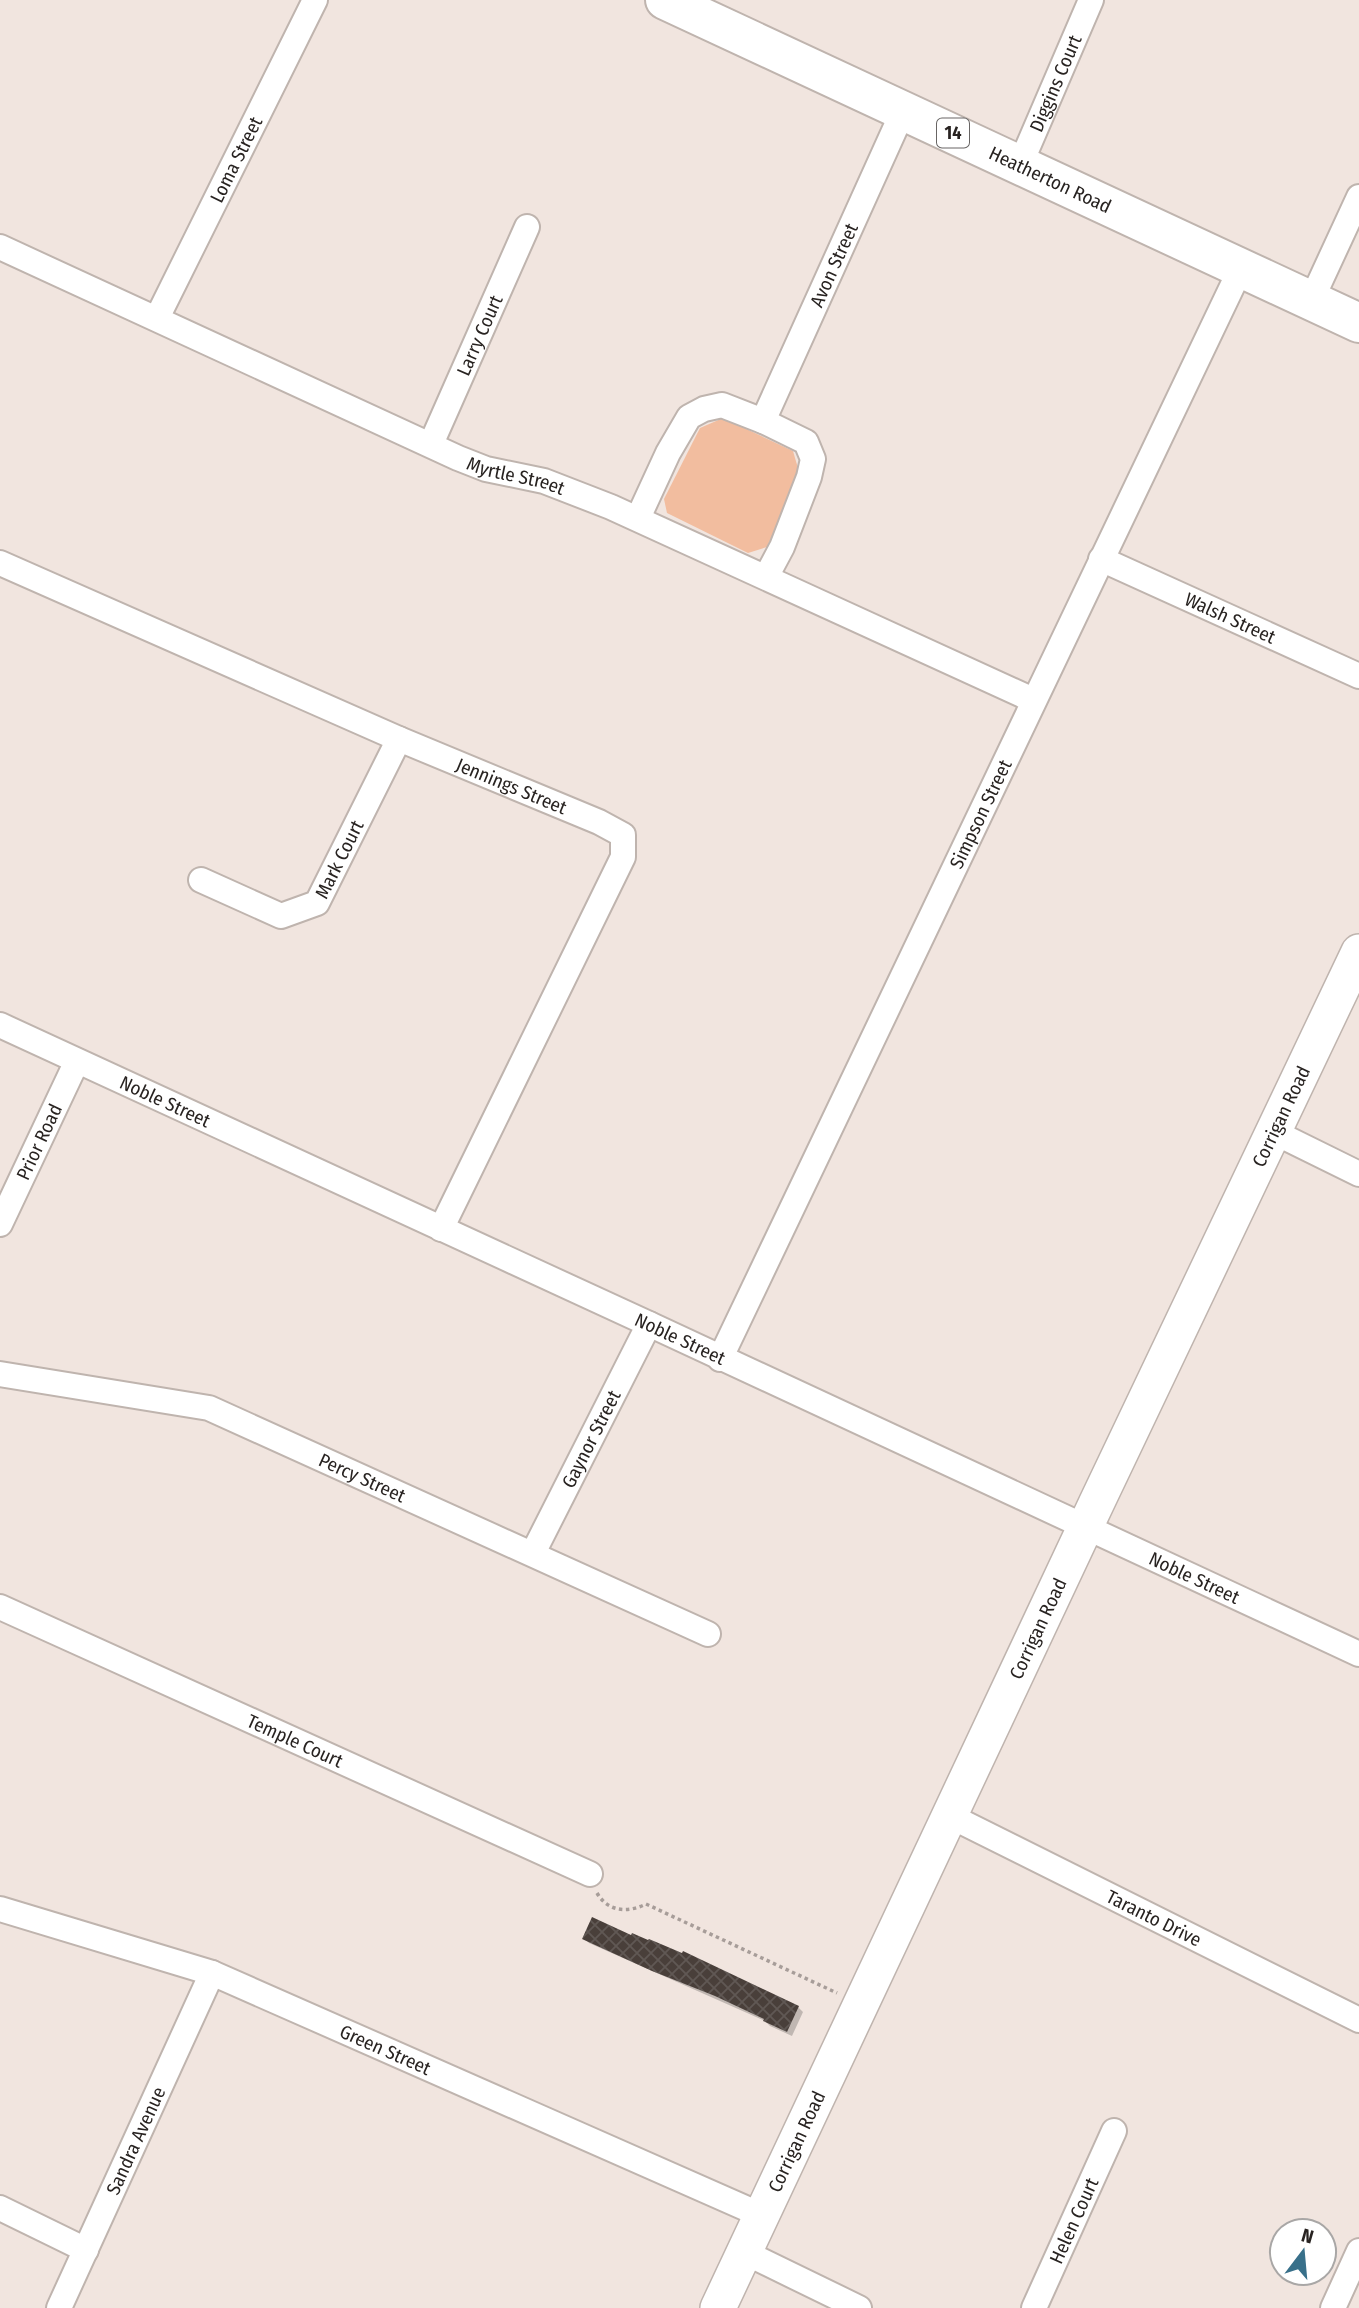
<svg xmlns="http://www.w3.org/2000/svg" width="1359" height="2308" font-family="'Fira Sans Condensed',sans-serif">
<defs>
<pattern id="building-cross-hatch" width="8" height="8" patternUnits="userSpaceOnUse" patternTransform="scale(1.75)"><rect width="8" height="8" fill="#493f3a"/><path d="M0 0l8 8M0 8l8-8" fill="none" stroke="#605854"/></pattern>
</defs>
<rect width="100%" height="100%" fill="#f1e5df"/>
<path fill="#f2bd9f" d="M723 418 793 451 800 475 767 547 748 553 667 513 664 499 700 428Z"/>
<path fill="#0003" d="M584 1938 798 2007 803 2012 792 2036 770 2026 765 2021 589 1943Z"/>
<path fill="url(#building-cross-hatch)" d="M592 1917 631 1935 632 1933 648 1940 649 1939 682 1953 683 1951 799 2006 787 2032 763 2021 764 2019 715 1996 652 1971 582 1939Z"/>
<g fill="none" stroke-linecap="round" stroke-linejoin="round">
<g stroke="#bfb4ae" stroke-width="28">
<g id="minor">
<path id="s1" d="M1020 165 1091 0"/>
<path id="s2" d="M0 247 458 458 486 469 544 481 611 507 1033 700"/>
<path d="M1311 301 1359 197"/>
<path id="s3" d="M157 318 315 0"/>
<path d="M763 421 806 442 813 459 809 477 782 547 766 577"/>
<path id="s4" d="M431 444 527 227"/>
<path id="s5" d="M638 518 668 453 689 417 704 409 722 405 763 421 904 109"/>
<path id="s6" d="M1101 559 1359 676"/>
<path id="s7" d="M0 563 399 739 599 822 623 835V857L441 1229"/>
<path id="s8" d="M201 880 281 916 317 903 399 739"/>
<path id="s9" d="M0 1025 649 1324 1359 1654"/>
<path d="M1274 1132 1359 1174"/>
<path id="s10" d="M0 1224 77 1061"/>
<path id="s11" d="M720 1359 1241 268"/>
<path id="s12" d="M0 1374 209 1408 708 1634"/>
<path id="s13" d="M533 1553 649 1324"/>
<path id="s14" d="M0 1607 590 1874"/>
<path id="s15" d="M950 1816 1359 2020"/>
<path id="s16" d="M0 1909 212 1973 761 2215"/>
<path d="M0 2208 86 2250"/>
<path d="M744 2252 859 2308"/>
<path id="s17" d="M59 2308 212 1973"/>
<path id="s18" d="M1034 2308 1114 2131"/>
<path d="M1333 2308 1359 2251"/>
</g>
</g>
<g stroke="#bfb4ae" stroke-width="38">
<g id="secondary">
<path id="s19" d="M718 2308 1097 1502 1359 952"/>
</g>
</g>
<g stroke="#bfb4ae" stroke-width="42">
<g id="primary">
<path id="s20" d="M665 0 1359 323"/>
</g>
</g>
<path stroke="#a79d99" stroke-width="3.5" stroke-dasharray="3.5 3.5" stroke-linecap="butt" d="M597 1893C608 1912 628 1913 646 1904L837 1993"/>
<use href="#minor" stroke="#fff" stroke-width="24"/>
<use href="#secondary" stroke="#fff" stroke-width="35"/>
<use href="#primary" stroke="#fff" stroke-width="38"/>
</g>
<g text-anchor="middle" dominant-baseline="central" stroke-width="7" stroke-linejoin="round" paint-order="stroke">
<rect fill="#fff" stroke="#686564" stroke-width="2" x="937" y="118.5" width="32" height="29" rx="5"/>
<g font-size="18" font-weight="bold" fill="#282321">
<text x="953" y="133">14</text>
</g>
<g font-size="19" fill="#282321" stroke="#fff">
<text stroke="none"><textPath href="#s1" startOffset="89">Diggins Court</textPath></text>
<text stroke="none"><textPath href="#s3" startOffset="177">Loma Street</textPath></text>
<text stroke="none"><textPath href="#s20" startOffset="425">Heatherton Road</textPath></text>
<text stroke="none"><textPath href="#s5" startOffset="364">Avon Street</textPath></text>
<text stroke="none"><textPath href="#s4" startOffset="119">Larry Court</textPath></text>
<text stroke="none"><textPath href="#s2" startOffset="565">Myrtle Street</textPath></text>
<text stroke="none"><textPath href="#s6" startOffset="142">Walsh Street</textPath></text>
<text stroke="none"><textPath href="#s7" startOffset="558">Jennings Street</textPath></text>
<text stroke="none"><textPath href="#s11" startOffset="604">Simpson Street</textPath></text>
<text stroke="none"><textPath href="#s8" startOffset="175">Mark Court</textPath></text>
<text stroke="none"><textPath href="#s9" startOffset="182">Noble Street</textPath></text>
<text stroke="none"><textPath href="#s19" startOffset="1318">Corrigan Road</textPath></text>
<text stroke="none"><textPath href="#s10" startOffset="91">Prior Road</textPath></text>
<text stroke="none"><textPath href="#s9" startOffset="749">Noble Street</textPath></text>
<text stroke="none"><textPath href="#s13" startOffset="128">Gaynor Street</textPath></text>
<text stroke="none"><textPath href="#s12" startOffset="380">Percy Street</textPath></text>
<text stroke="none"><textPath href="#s9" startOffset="1316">Noble Street</textPath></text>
<text stroke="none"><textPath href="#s19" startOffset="751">Corrigan Road</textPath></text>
<text stroke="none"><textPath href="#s14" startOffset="324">Temple Court</textPath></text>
<text stroke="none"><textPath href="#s15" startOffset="228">Taranto Drive</textPath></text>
<text stroke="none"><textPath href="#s16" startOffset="411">Green Street</textPath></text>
<text stroke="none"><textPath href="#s17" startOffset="184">Sandra Avenue</textPath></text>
<text stroke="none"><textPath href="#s19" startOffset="184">Corrigan Road</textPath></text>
<text stroke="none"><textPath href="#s18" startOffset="96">Helen Court</textPath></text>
</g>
</g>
<g transform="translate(1303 2252) rotate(16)"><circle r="33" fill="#ffffff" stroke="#a9a7a6" stroke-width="2"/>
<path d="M0-5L12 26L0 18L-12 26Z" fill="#38708a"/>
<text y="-10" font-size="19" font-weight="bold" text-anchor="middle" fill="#282321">N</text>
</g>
</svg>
